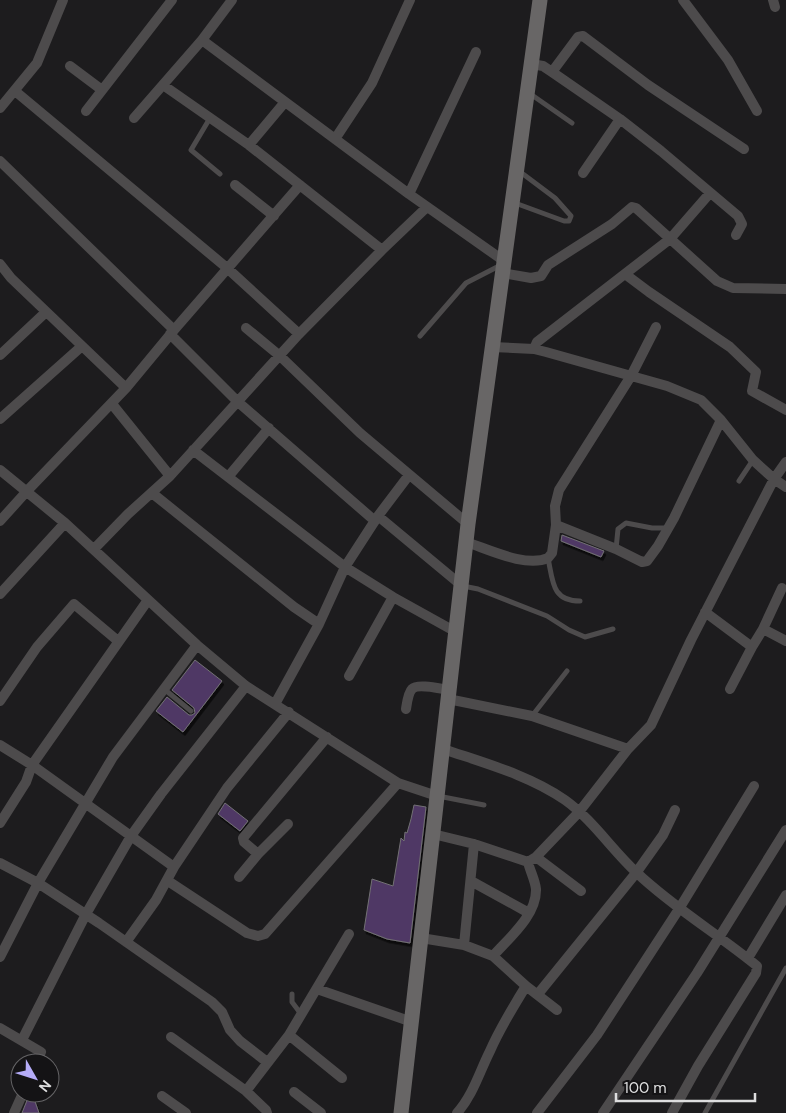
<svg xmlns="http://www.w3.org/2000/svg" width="786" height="1113" font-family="'DM Sans',sans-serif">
<defs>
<filter id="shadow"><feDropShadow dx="2" dy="3.5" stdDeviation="0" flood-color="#0009"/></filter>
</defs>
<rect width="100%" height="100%" fill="#1d1c1e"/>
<path fill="#503865" stroke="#727174" filter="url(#shadow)" d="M562 535 604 551 601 557 561 541Z
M195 660 222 681 183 732 156 711 167 697 189 715H192L195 713 194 708 172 690Z
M225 803 248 821 240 831 218 814Z
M414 805 426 807 410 943 387 939 364 930 372 879 393 886 401 838 404 841 405 832 407 833 411 819Z
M30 1093H32L39 1113H22Z"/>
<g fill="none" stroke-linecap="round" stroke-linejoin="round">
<path stroke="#4d4b4c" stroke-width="5" d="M529 93 572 123
M210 118 191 150 220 174
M515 203 564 221H569L571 216 555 198 519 171
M420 336 466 283 501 265
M739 481 753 460
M616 549 618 529 626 523 652 528H667
M548 558C553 582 552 601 580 601
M463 586 478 589 547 616 569 630 585 637 613 629
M164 689 191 711
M532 716 567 671
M438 796 484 805
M292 994V1002L301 1014
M705 1113 786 968"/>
<path stroke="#4d4b4c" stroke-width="10" d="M683 0 728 60 757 111
M773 0 775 7
M202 40 409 194 504 261
M531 64 543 66 552 72 620 119 661 151 738 216 742 224 736 235
M70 66 102 90
M552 72 578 37 583 36 648 85 744 149
M163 85 249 145 382 250
M15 91 227 268 299 334
M0 108 37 63 63 0
M86 111 172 0
M134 118 202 40 232 0
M335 139 372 83 410 0
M249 145 285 102
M0 161 174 330
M583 173 620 119
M235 185 274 216
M409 194 476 52
M0 264 11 278 126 388
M502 273 531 278 541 276 548 265 612 224 632 207 636 208 717 281 733 288 786 289
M625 274 649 292 730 347 756 372 752 391 786 410
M246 328 280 356 360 433 468 524
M170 334 238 402 375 521
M492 347 534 349 546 352 667 386 701 400 721 420 753 460 774 479 786 487
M534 349 537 342 670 239 710 193
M0 355 46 312
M112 404 170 476
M0 419 82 346
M193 450 345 567 393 597 456 632
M0 470 65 523 197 645 246 686 398 783 437 796
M228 477 269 428
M152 493 294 607 319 624
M378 516 461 585
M0 521 27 491 126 388 174 330 300 185
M556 525 616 549 642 562 647 561 658 546 674 518 721 420
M466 542C488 549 526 568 548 558L552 553 556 525 555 506 559 490 631 376 656 327
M94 549 128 514 170 476 299 334 382 250 427 207
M0 594 65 523
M705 612 752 647 730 689
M763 629 782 588
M752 647 763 629 786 641
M349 676 393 597
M448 699 532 716 628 749
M0 701 37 647 74 604 118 641
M275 704 319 624 345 567 378 516 409 475
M406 709C407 703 408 693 412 689 418 683 441 689 449 690
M0 745 32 765 174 867
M443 749C484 763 529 775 565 800 593 820 612 850 637 873 674 908 718 934 757 966L756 973 698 1066 672 1113
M0 823 26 782 32 765 148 600
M433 834 474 844 528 862 536 857 579 812 628 749 651 725 691 640 774 479 786 462
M258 854 244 842 243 838 327 737
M536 857 581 891
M0 863 38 883 99 923 212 1002 222 1012 230 1030 240 1041 267 1062
M239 877 258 854 288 824
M168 881 247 933 258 936 265 934 398 783
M471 881 529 913
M421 938 464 945 493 956 526 986 557 1010
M126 942 156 900 174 867 227 788 289 712
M464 945 474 844
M493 956C509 938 537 915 536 889 535 880 530 871 528 862
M0 957 38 883 113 757 197 645
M748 958 786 895
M317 989 412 1022
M538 994 636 873 663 835 675 810
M0 1028 41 1052 36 1063
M289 1035 342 1078
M171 1037 246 1091 266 1110 267 1113
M22 1040 86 914 131 836 161 794 246 686
M246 1091 289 1035 349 934
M294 1092 321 1113
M162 1096 186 1113
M14 1113 23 1093
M457 1113C473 1095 479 1073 490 1051 500 1028 513 1007 526 986
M537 1113 597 1035 679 909 754 786
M603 1113 697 973 786 830"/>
<path stroke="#686666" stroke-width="15" d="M401 1113 468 524 540 0"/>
</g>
<g transform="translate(35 1078) rotate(129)"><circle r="24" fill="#141315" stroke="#656466"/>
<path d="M0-4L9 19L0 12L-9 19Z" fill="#b5acf8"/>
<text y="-8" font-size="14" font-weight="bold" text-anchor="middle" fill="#dededf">N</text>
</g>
<path d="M616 1093v8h139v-8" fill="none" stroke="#dededf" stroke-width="2.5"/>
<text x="624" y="1093" font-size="15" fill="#dededf" stroke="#141315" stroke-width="4" paint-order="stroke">100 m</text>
</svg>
